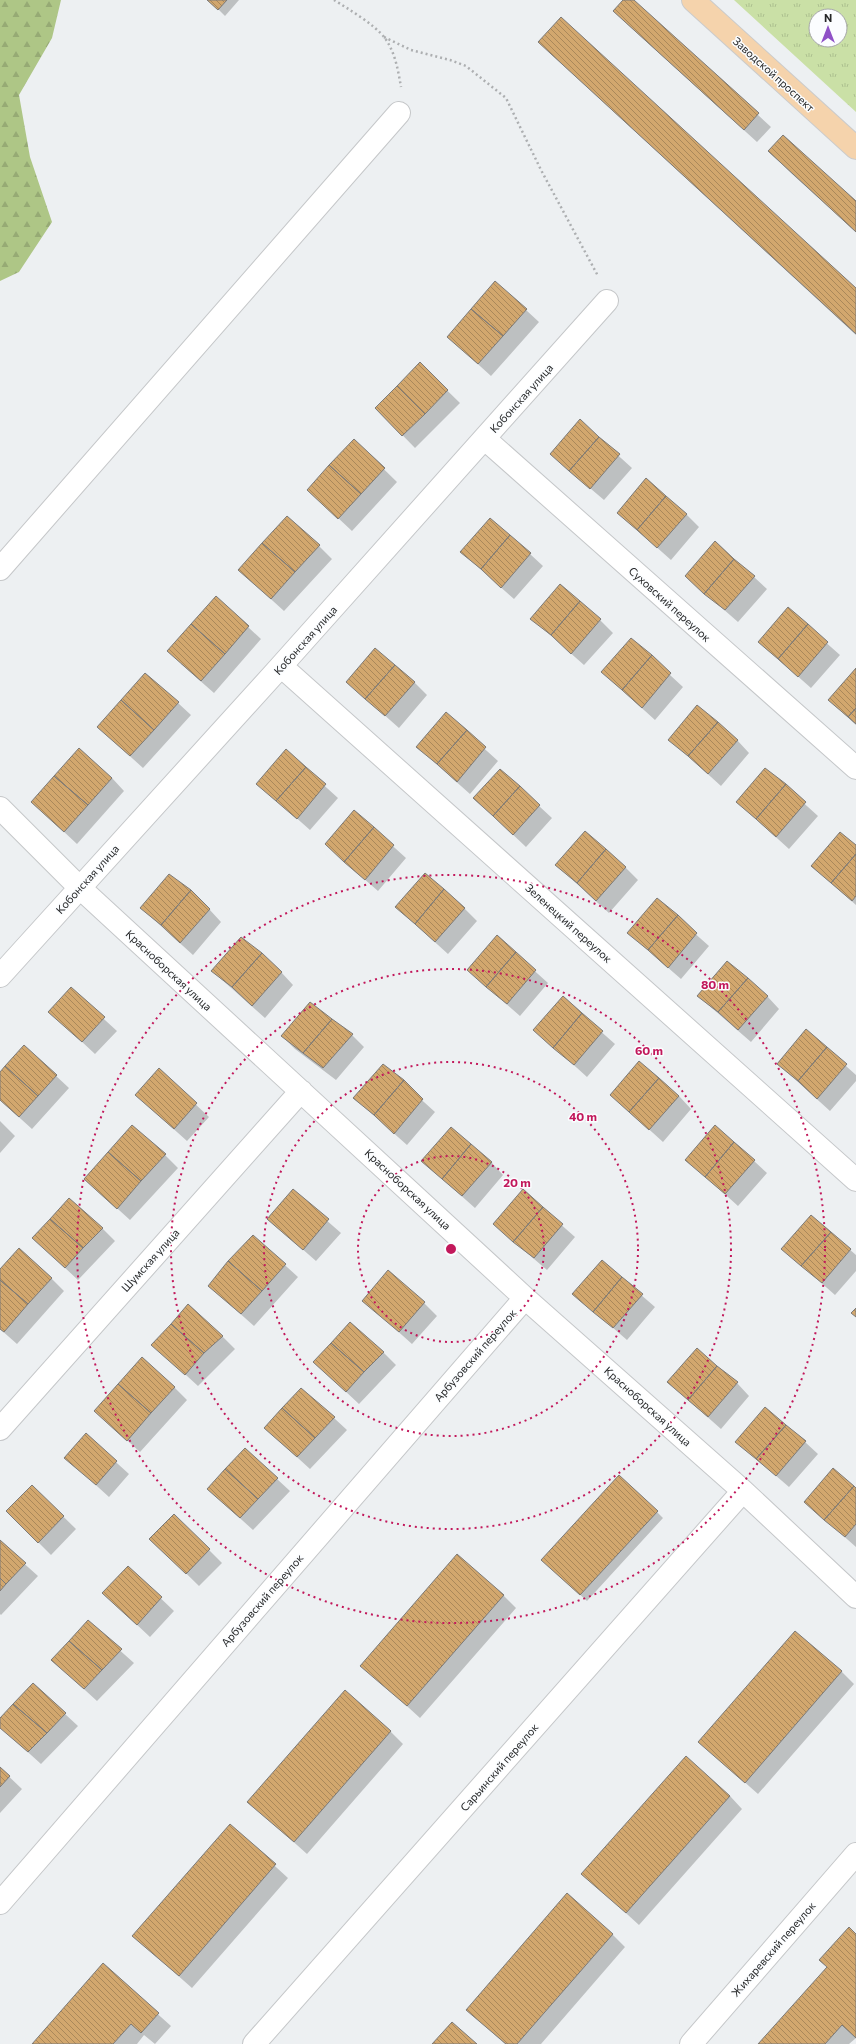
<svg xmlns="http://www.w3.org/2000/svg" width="856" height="2044" font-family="Commissioner,sans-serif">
<defs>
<pattern id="grass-tufts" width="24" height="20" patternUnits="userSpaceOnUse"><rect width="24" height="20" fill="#cae0a6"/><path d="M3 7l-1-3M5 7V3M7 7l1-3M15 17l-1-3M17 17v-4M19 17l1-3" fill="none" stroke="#adc08f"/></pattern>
<pattern id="forest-firs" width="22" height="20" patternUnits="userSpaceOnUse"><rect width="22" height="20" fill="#aec686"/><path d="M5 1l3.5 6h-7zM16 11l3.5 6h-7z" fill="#96aa74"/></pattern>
<pattern id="building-back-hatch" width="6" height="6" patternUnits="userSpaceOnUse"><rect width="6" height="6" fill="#d2a76e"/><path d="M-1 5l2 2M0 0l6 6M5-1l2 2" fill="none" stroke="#aa885a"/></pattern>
</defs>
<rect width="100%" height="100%" fill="#edf0f2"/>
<path fill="url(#grass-tufts)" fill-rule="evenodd" d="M734 0H856V112ZM816 16H840V40H816Z"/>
<path fill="url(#forest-firs)" d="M0 0H61L52 38 19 95 30 157 52 222 19 272 0 281Z"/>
<path fill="#0003" d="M209 0H239L225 16Z
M625 0H633L771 127 757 142 627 24Z
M540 42 856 289V335L563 65Z
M769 151 856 203V232L792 174Z
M526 310 539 322 491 376 448 337Z
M420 364 460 403 415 448 376 408Z
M580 421 632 468 604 500 564 466Z
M354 440 397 482 352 531 321 502Z
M618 513 686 514 699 527 671 560Z
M319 546 332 559 284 611 239 570Z
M461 552 530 554 543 566 514 599Z
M754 577 767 589 738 622 699 588Z
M788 609 840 655 811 688 759 642Z
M532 619 600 620 613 633 584 665Z
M248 627 261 639 214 693 181 664Z
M631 639 683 687 655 720 602 672Z
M856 669V725L829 700Z
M347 682H414L427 695 399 728Z
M178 703 191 715 143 768 111 739Z
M446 714 498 761 470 794 417 747Z
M669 739 737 740 749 753 721 786Z
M286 751 338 798 310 830 258 784Z
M766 769 818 816 789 849 737 802Z
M112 778 124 791 77 844 32 802Z
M474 798 539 806 552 818 526 847Z
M354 811 406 858 378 891 339 857Z
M856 846V905L812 866Z
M556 865 625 867 638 880 609 913Z
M657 900 709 946 681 979 628 933Z
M396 907 464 908 477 921 448 954Z
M141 908 209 909 221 922 193 955Z
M497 937 548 983 520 1016 481 982Z
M212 971 281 972 293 985 265 1018Z
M71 989 117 1031 95 1054 50 1012Z
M698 996H767L779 1009 751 1042Z
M563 998 615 1044 587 1077 535 1030Z
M807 1031 856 1075V1081L830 1111 778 1064Z
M352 1035 364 1047 336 1080 295 1049 282 1036Z
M24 1046 69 1088 32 1129 0 1100V1073Z
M383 1065 435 1112 407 1145 354 1098Z
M159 1070 209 1117 187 1141 149 1107Z
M611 1095 679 1096 691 1109 663 1142Z
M0 1121 15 1136 0 1153Z
M165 1155 178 1168 130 1220 98 1191Z
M687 1160 754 1161 767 1173 738 1206Z
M422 1161 491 1162 503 1175 475 1208Z
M293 1191 341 1233 316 1261 268 1219Z
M523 1191 575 1237 547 1270 507 1236Z
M811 1216 856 1255V1271L835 1295 783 1249Z
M102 1228 115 1241 78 1280 33 1238Z
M253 1236 298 1277 254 1326 209 1286Z
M602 1261 655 1307 627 1340 574 1294Z
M0 1271 51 1278 64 1291 17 1344 0 1329Z
M364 1301 424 1303 437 1316 412 1344Z
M222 1336 235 1349 198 1386 153 1345Z
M383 1352 396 1365 359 1404 314 1362Z
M668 1382 737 1383 749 1396 721 1429Z
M174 1387 187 1400 140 1452 95 1411Z
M334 1418 347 1430 310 1469 265 1428Z
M86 1435 129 1474 109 1497 66 1458Z
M737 1442H805L818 1454 789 1487Z
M277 1479 290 1491 253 1530 221 1501Z
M32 1486 76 1529 51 1555 7 1511Z
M856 1488V1547L805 1502Z
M657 1512 663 1518 587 1601 548 1566Z
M174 1515 222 1563 199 1586 151 1539Z
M0 1542 38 1576 1 1615 0 1614Z
M128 1567 174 1611 150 1637 103 1593Z
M503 1595 516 1608 420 1718 362 1665Z
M88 1622 134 1663 97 1701 52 1660Z
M841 1671 854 1684 758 1794 699 1742Z
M65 1714 78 1726 41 1764 0 1727V1720Z
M390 1731 403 1744 307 1854 249 1802Z
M0 1768 22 1789 0 1813Z
M730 1796 742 1809 639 1925 583 1874Z
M230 1825 288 1878 192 1988 133 1936Z
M612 1934 625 1947 541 2044H505L467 2010Z
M856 1935V2038L849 2044H759Z
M103 1965 171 2026 155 2044 144 2035 137 2044H33Z"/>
<path fill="url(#building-back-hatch)" stroke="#7c7a78" d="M207 0H227L218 10Z
M623 0H634L759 113 744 130 613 11Z
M561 17 856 288V334L538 42Z
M783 135 856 201V232L768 151Z
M495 281 527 309 503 336 471 309Z
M471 309 503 336 478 364 447 337Z
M420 362 448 390 425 414 397 386Z
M397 386 425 414 402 436 375 408Z
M580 419 599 437 569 471 550 454Z
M599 437 620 454 590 489 569 471Z
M354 439 385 468 361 494 329 465Z
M329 465 361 494 338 519 307 490Z
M646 478 666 496 637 530 617 513Z
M666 496 687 514 657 548 637 530Z
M287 516 320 545 295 572 262 543Z
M490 518 510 535 481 569 460 552Z
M510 535 531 553 501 588 481 569Z
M715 541 734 559 704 594 685 576Z
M262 543 295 572 271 599 238 570Z
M734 559 755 576 725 610 704 594Z
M560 584 580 601 551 635 530 619Z
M216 596 249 626 225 654 191 624Z
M580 601 601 619 571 654 551 635Z
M788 607 808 624 778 659 758 642Z
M191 624 225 654 201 681 167 651Z
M808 624 828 642 798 677 778 659Z
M631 638 652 655 622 690 601 672Z
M375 648 395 665 365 699 346 682Z
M652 655 671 673 642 708 622 690Z
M395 665 415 682 385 716 365 699Z
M856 668V708L848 717 828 700Z
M145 673 179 702 154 730 121 700Z
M121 700 154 730 130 756 97 727Z
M697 705 718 722 688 756 668 740Z
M856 708V724L848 717Z
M446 712 467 730 437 764 416 747Z
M718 722 738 740 708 774 688 756Z
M467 730 486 747 457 782 437 764Z
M79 748 112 778 88 805 54 776Z
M286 749 306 767 276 801 256 784Z
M306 767 326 784 297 819 276 801Z
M765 768 786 784 756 819 736 802Z
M500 769 520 786 493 816 473 798Z
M54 776 88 805 64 832 31 802Z
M786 784 806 802 776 837 756 819Z
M520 786 540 805 513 835 493 816Z
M354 810 374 827 344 862 325 844Z
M374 827 394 845 365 880 344 862Z
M585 831 606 849 577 883 555 865Z
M840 832 856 845V854L831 883 811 866Z
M606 849 626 867 596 901 577 883Z
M856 854V896L852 901 831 883Z
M425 873 444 889 415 924 395 907Z
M169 874 191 890 161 925 140 908Z
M444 889 465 908 435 942 415 924Z
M191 890 210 909 180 943 161 925Z
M657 898 678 915 648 950 627 933Z
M678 915 697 933 668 968 648 950Z
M497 935 516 952 486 987 467 970Z
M241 937 262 953 232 987 211 971Z
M516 952 536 970 507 1004 486 987Z
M262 953 282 972 252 1006 232 987Z
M727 961 748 978 718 1012 697 996Z
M748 978 768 996 738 1030 718 1012Z
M71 987 105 1017 82 1042 48 1012Z
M563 996 582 1013 553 1048 533 1030Z
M310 1002 332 1019 303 1053 281 1036Z
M582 1013 603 1031 574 1065 553 1048Z
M332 1019 353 1034 323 1068 303 1053Z
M806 1029 827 1047 798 1081 777 1064Z
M24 1045 57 1075 38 1096 5 1066Z
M827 1047 847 1064 817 1099 798 1081Z
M639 1061 659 1078 629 1112 610 1095Z
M383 1064 404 1080 374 1115 353 1098Z
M5 1066 38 1096 19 1117 0 1100V1072Z
M159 1068 197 1103 174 1129 135 1095Z
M659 1078 679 1096 649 1130 629 1112Z
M404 1080 423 1099 394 1134 374 1115Z
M132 1125 166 1154 141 1181 108 1152Z
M715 1125 734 1142 705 1177 685 1160Z
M451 1127 471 1144 442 1179 421 1161Z
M734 1142 755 1160 725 1194 705 1177Z
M471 1144 492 1162 462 1196 442 1179Z
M108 1152 141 1181 117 1209 84 1179Z
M293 1189 329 1219 303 1250 267 1219Z
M523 1189 543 1207 513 1242 493 1224Z
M69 1198 103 1228 83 1248 50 1219Z
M543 1207 563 1224 534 1258 513 1242Z
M811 1215 831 1232 801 1266 781 1249Z
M50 1219 83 1248 65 1268 32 1238Z
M831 1232 851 1249 822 1283 801 1266Z
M253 1235 286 1264 262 1291 228 1261Z
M19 1248 52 1278 28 1304 0 1280V1269Z
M602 1260 622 1277 593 1312 572 1294Z
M228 1261 262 1291 241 1314 208 1286Z
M388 1270 425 1302 399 1332 362 1301Z
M622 1277 643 1294 613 1328 593 1312Z
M0 1280 28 1304 4 1332 0 1329Z
M188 1304 223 1336 204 1353 171 1324Z
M856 1308V1317L851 1313Z
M350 1322 384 1352 364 1372 331 1343Z
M171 1324 204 1353 185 1375 151 1345Z
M331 1343 364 1372 346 1392 313 1362Z
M697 1348 717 1366 688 1400 667 1382Z
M142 1357 175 1387 151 1413 118 1384Z
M717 1366 738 1382 708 1417 688 1400Z
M118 1384 151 1413 127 1441 94 1411Z
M301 1388 335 1417 315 1438 282 1408Z
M765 1407 786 1425 756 1459 735 1442Z
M282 1408 315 1438 297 1457 264 1428Z
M786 1425 806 1441 776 1476 756 1459Z
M86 1433 117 1461 96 1485 64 1458Z
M245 1448 278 1478 258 1499 225 1469Z
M833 1468 854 1486 824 1520 804 1502Z
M225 1469 258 1499 240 1518 207 1489Z
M619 1475 658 1511 580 1595 541 1560Z
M32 1485 64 1516 38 1543 6 1511Z
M854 1486 856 1488V1524L845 1537 824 1520Z
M174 1514 210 1549 186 1574 149 1539Z
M0 1540 26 1563 6 1584 0 1578Z
M457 1554 504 1595 407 1706 360 1666Z
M128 1566 162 1597 137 1625 102 1593Z
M0 1578 6 1584 0 1591Z
M88 1620 122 1649 102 1670 69 1641Z
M795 1631 842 1671 745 1783 698 1742Z
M69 1641 102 1670 84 1689 51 1660Z
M33 1683 66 1713 47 1733 13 1704Z
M345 1690 391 1731 294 1842 247 1802Z
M13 1704 47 1733 28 1752 0 1728V1718Z
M686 1756 730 1796 626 1913 581 1874Z
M0 1767 10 1776 0 1787Z
M230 1824 276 1864 179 1976 132 1936Z
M567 1893 613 1934 517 2044H506L466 2010Z
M849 1927 856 1934V2038L842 2025 825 2044H758L827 1967 819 1960Z
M103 1963 159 2013 141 2033 131 2024 113 2044H32Z
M452 2022 477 2044H432Z"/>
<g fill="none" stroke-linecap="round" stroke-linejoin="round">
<g stroke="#c5c7c9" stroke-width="24">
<path id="minor" d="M485 439 856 768
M0 569 399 113
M281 666 856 1180
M0 808 79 887 525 1298 743 1491 856 1597
M0 976 281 666 607 301
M0 1429 301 1091
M0 1903 525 1298
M254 2044 743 1491
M691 2044 856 1854"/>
</g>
<g stroke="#cbcbcb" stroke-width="24">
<path id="primary" d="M693 0 856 148"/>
</g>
<path stroke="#adafb1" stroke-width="2.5" stroke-dasharray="2 3" stroke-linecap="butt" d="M334 0C347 8 375 25 384 37 395 51 398 70 401 87
M384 37 411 50 450 60 466 66 506 98 541 170 598 276"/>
<use href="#minor" stroke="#fff" stroke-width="22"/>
<use href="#primary" stroke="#f5d3ac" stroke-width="22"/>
</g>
<g fill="none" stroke="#c2185b" stroke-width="2" stroke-dasharray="2 4">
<circle cx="451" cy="1249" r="93"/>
<circle cx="451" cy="1249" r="187"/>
<circle cx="451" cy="1249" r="280"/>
<circle cx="451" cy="1249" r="374"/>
</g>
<g text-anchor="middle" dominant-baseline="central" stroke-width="3" stroke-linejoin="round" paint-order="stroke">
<g font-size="11" fill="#262728" stroke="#fbfdff">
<text transform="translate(774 74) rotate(42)">Заводской проспект</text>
<text transform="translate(521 398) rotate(-48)">Кобонская улица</text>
<text transform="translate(670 604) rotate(42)">Суховский переулок</text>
<text transform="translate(305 640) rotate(-48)">Кобонская улица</text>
<text transform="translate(87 879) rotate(-48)">Кобонская улица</text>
<text transform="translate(569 923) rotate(42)">Зеленецкий переулок</text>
<text transform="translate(169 970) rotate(43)">Красноборская улица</text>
<text transform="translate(408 1189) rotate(43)">Красноборская улица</text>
<text transform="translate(150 1260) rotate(-48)">Шумская улица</text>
<text transform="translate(475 1355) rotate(-49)">Арбузовский переулок</text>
<text transform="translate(648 1406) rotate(42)">Красноборская улица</text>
<text transform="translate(262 1600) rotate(-49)">Арбузовский переулок</text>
<text transform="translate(499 1767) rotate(-49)">Сарьинский переулок</text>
<text transform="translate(773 1949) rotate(-49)">Жихаревский переулок</text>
</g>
</g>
<circle cx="451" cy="1249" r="6" fill="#c2185b" stroke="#fbfdff" stroke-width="2"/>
<g font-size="12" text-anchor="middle" font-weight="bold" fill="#c2185b" stroke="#fbfdff" stroke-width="3" stroke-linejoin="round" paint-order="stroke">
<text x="715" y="989">80 m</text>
<text x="649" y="1055">60 m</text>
<text x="583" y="1121">40 m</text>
<text x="517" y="1187">20 m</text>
</g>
<g transform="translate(828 28)"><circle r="19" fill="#fbfdff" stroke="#a6a7a9"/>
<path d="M0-3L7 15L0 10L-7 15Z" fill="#8f51c7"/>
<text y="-6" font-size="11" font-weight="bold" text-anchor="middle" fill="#262728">N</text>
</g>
</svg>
